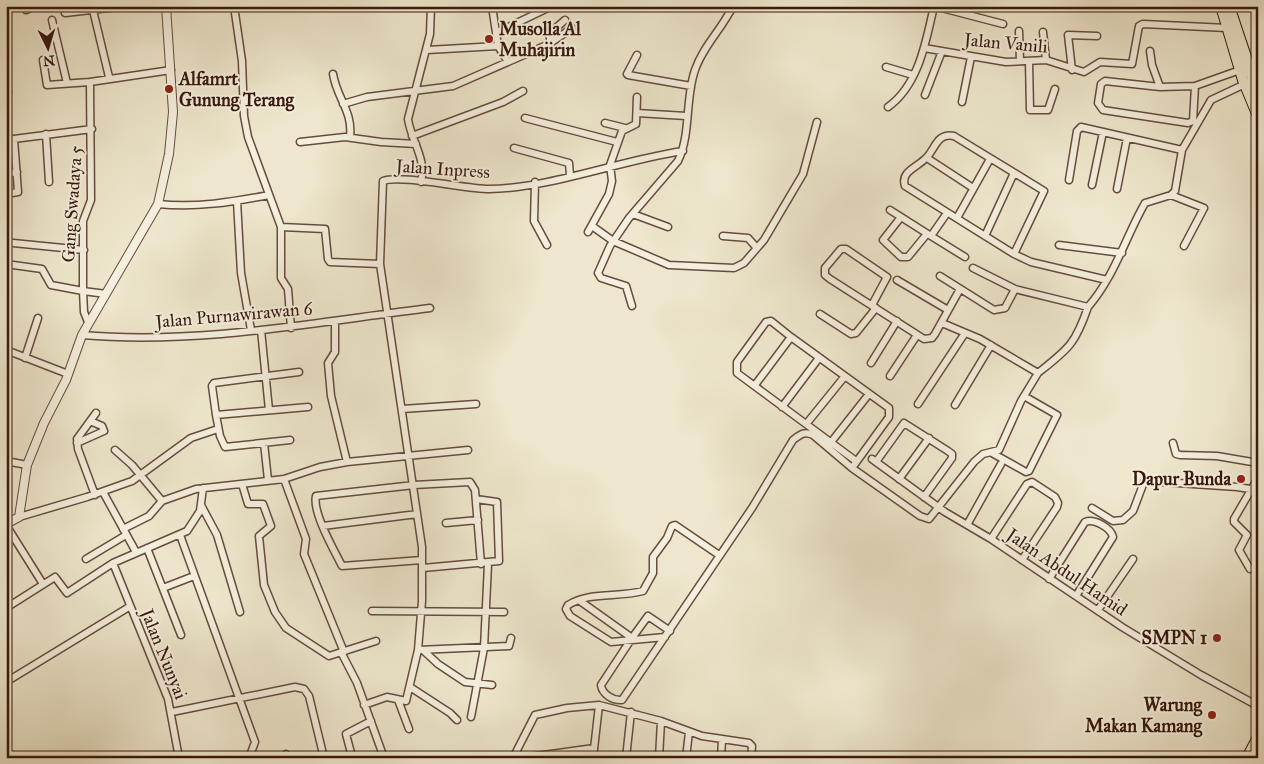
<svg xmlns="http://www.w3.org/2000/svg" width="1264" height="764" font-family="'IM FELL Great Primer',serif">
<rect width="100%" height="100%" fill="#eee7cd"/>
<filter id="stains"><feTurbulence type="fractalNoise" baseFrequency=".004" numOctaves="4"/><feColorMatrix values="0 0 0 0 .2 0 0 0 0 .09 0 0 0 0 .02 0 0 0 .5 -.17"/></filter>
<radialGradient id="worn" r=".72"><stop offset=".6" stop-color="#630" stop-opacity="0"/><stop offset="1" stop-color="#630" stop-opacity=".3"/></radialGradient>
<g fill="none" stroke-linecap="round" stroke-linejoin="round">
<g stroke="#664c3d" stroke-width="9">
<path id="minor" d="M23 6 26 10 33 7
M92 6 109 77
M234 6 242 61 244 116 248 137 281 227V278L288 289 291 328
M492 6 498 46 508 62
M934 6 1003 24
M65 13 126 6
M52 20 67 83
M1019 31 1020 61
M1043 32 1046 60
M496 33 552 6
M551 43 549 34 565 20
M924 48 1006 62 1046 60 1084 72 1100 62 1132 64 1139 26 1143 24 1227 28
M427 50 498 46
M1150 51 1152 65 1160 87 1195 86 1193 121 1188 123 1103 110 1098 103 1101 84 1105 81 1160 87
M637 55 627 74 628 75 691 86
M43 60 47 85 90 82
M1029 61 1030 110H1048L1055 89
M886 67 913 75
M1072 70 1068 35 1097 36
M333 74C337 99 353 111 350 137
M1195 86 1240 70
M6 92H8
M925 95 942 51
M962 102 971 57
M343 104 367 97 453 86 549 44 572 28
M888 107C919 85 926 41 934 6
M637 113 686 116
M525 118 617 142
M605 123 625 128
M46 134 49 182
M412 136 503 102 523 91
M6 140 92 129
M300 142 345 137 381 142 416 144
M514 148 569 163 570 175
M927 158 973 188
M6 173 17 172
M1069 180 1077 131 1081 127 1182 150
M421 182C427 159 411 141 408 119L430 34 431 6
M535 182 534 221 547 245
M1092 185 1103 132
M1117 189 1127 138
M6 194 18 192 14 139
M1171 195 1204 208 1184 246
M237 201 241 273 251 330
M158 204C196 208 232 202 269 195
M890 210 931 236 947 213
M633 214 668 227
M901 217 883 240 901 257H908L926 235
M957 218 990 159
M592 226 613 241 669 265 734 268 744 263 764 240 803 174 817 122
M281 227 325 229 328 259 330 262 380 264
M588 232 609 194 612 181 610 165 622 131 636 124 637 97
M723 236 748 238 756 247
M931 236 965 257
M985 236 1014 173
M13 243 84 250
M1059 245 1122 253
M1014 254 1044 191 954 136C936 132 935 151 925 159 917 167 900 172 905 186L1014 254 1031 262 1107 280
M6 264 42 269 51 285 83 291 84 312 88 322
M973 268 1015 289 1088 307C1115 276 1125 238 1145 203L1171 195 1175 191 1182 150 1211 100 1245 84
M940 276 994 310 1005 308 1015 289
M897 280 948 310
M106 294 83 291V221L91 200 90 82 171 70
M872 305 887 277 846 249H841L825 268V275L830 279 924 339 932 338 935 334 960 289
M632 306 626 286 601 278 598 273 610 246 629 218 678 161C691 135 685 98 695 70 703 46 722 29 733 6
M820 314 851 334 856 333 876 308
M335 321V352L328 363 331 396 347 462
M942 323 980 339 1038 373C1068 349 1075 345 1088 307
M261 330 269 410
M82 335C199 345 316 322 430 308
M791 337 771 321 766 322 737 362V373L856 461
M6 350 68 374
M25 358 38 318
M871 363 897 321
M890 376 917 335
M755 385 791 337 889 408V417L852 468
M918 404 965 333
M955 405 991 345
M782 407 819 358
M402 409 476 404
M216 415 212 386 214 383 299 372
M807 423 845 376
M290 440 225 447 220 436 216 415 308 407
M832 441 869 394
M77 443 104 431 102 426 90 421
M264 443 268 480
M1173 443 1176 454 1180 455 1217 456 1258 463
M115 450 132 465 162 501
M992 453 1026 472 1029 471 1057 415 1024 396
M872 459 945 512 991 539 1122 627 1201 675 1258 706
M6 461 27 465
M876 462 904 423 948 451 952 454V458L924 497
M284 479 306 539 304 554 344 652
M899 479 929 438
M242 484 248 504H263L271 526 259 536 264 585 275 612 286 628 329 656 376 641
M103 492 136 552
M95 495 78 449 77 439 96 413
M201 505 217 535 240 612
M1092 508 1113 521 1123 520 1133 511 1144 482 1148 481 1237 487 1250 489 1258 496
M19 517 87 497 132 481 191 438 218 429
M446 523 478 520
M6 525 43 584
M967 525 1001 464
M323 526 417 514
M123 529 149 516 162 501 196 489 284 479 320 467 347 462 468 450
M180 535 255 742 249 758
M991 539 1027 484 1032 482 1055 497 1058 503 1057 507 1022 560
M147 548 181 635
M86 559 126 535
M422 560 342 566C334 550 312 512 316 496L414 485 470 482 475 490 481 564
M113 563 168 699 179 758
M423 568 499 561 497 502 476 499
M1250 569 1239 550 1247 535 1234 522V519L1258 478
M1049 579 1085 522C1094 518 1111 528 1113 537L1076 596
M163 588 194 576
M580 601 632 638 601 685C602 694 613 701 622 700L752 508 793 440C801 434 804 431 813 435L852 468 920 516 929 519 974 462 983 454 999 450 1021 401 1038 373
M6 608 55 577 67 593 113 563 187 531 200 511 203 488
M1098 610 1133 559
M372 611 504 612
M665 637 611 642 570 616 566 609 568 605C591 591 617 598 643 591L653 573V557L667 538 672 526 675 525 719 555
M632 638 648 616 670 631
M418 650 509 646 511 638
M424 651 438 664 465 682 492 685
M341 652 357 683 384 758
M6 682 129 607
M410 687 450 713 457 720
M398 700 409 729
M364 705 387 697 406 701 418 650 422 601V547L380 264 383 181C399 174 466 189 489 189 552 188 621 160 683 151
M172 712 295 687 304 689 309 696 324 758
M471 717 484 648 488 564
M351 753 346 734 371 721
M286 754 287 758
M513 758 535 715 567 708 599 705 661 721 702 736 749 743 752 746 751 758
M522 758 594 748
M593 758 599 705
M626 758 631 712
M659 758 661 721
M686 758 689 732
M721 758 722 740"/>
</g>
<g stroke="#664c3d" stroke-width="10">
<path id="tertiary" d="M6 524 19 517 27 465 44 423 66 380 82 335 158 204 169 154 173 112 166 6"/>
</g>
<g stroke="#38190d" stroke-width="12">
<path id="primary" d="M1221 6 1243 80 1258 116
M1229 6 1258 93
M1247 758 1258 737"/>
</g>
<use href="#minor" stroke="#f4efde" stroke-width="6"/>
<use href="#tertiary" stroke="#f4efde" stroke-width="8"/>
<use href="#primary" stroke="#eee7cd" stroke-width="10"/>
</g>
<g fill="#8f2418" stroke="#f4efde" stroke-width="2">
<circle cx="489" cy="39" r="5"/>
<circle cx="169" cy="89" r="5"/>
<circle cx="1241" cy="479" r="5"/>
<circle cx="1217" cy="638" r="5"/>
<circle cx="1212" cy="715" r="5"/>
</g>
<g text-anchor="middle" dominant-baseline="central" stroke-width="4" stroke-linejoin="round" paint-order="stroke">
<g font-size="18" font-weight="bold" fill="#38190d" stroke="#f4efde" text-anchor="end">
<text x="499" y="29" text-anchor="start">Musolla Al<tspan x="499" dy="21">Muhajirin</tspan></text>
<text x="179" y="79" text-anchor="start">Alfamrt<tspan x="179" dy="21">Gunung Terang</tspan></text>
<text x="1231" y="479">Dapur Bunda</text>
<text x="1207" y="638">SMPN 1</text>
<text x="1202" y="705">Warung<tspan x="1202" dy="21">Makan Kamang</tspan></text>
</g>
<g font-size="18" fill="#38190d" stroke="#f4efde">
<text transform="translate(1006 43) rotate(5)">Jalan Vanili</text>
<text transform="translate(443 169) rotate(4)">Jalan Inpress</text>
<text transform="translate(72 204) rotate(-86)">Gang Swadaya 5</text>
<text transform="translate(234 315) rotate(-5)">Jalan Purnawirawan 6</text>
<text transform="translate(1067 572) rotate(34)">Jalan Abdul Hamid</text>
<text transform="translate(164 654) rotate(68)">Jalan Nunyai</text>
</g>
</g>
<rect width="1264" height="764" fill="none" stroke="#eee7cd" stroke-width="25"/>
<rect x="8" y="8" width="1249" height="749" fill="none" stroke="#38190d" stroke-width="2.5"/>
<rect x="12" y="12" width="1239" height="739" fill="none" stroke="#38190d"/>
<g transform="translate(48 48) rotate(175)" stroke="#f4efde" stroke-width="4" paint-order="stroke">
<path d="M0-4L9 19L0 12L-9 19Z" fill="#38190d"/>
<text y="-8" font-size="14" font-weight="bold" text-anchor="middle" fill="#38190d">N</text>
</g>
<rect width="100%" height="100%" filter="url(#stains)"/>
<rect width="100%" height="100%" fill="url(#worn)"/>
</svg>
